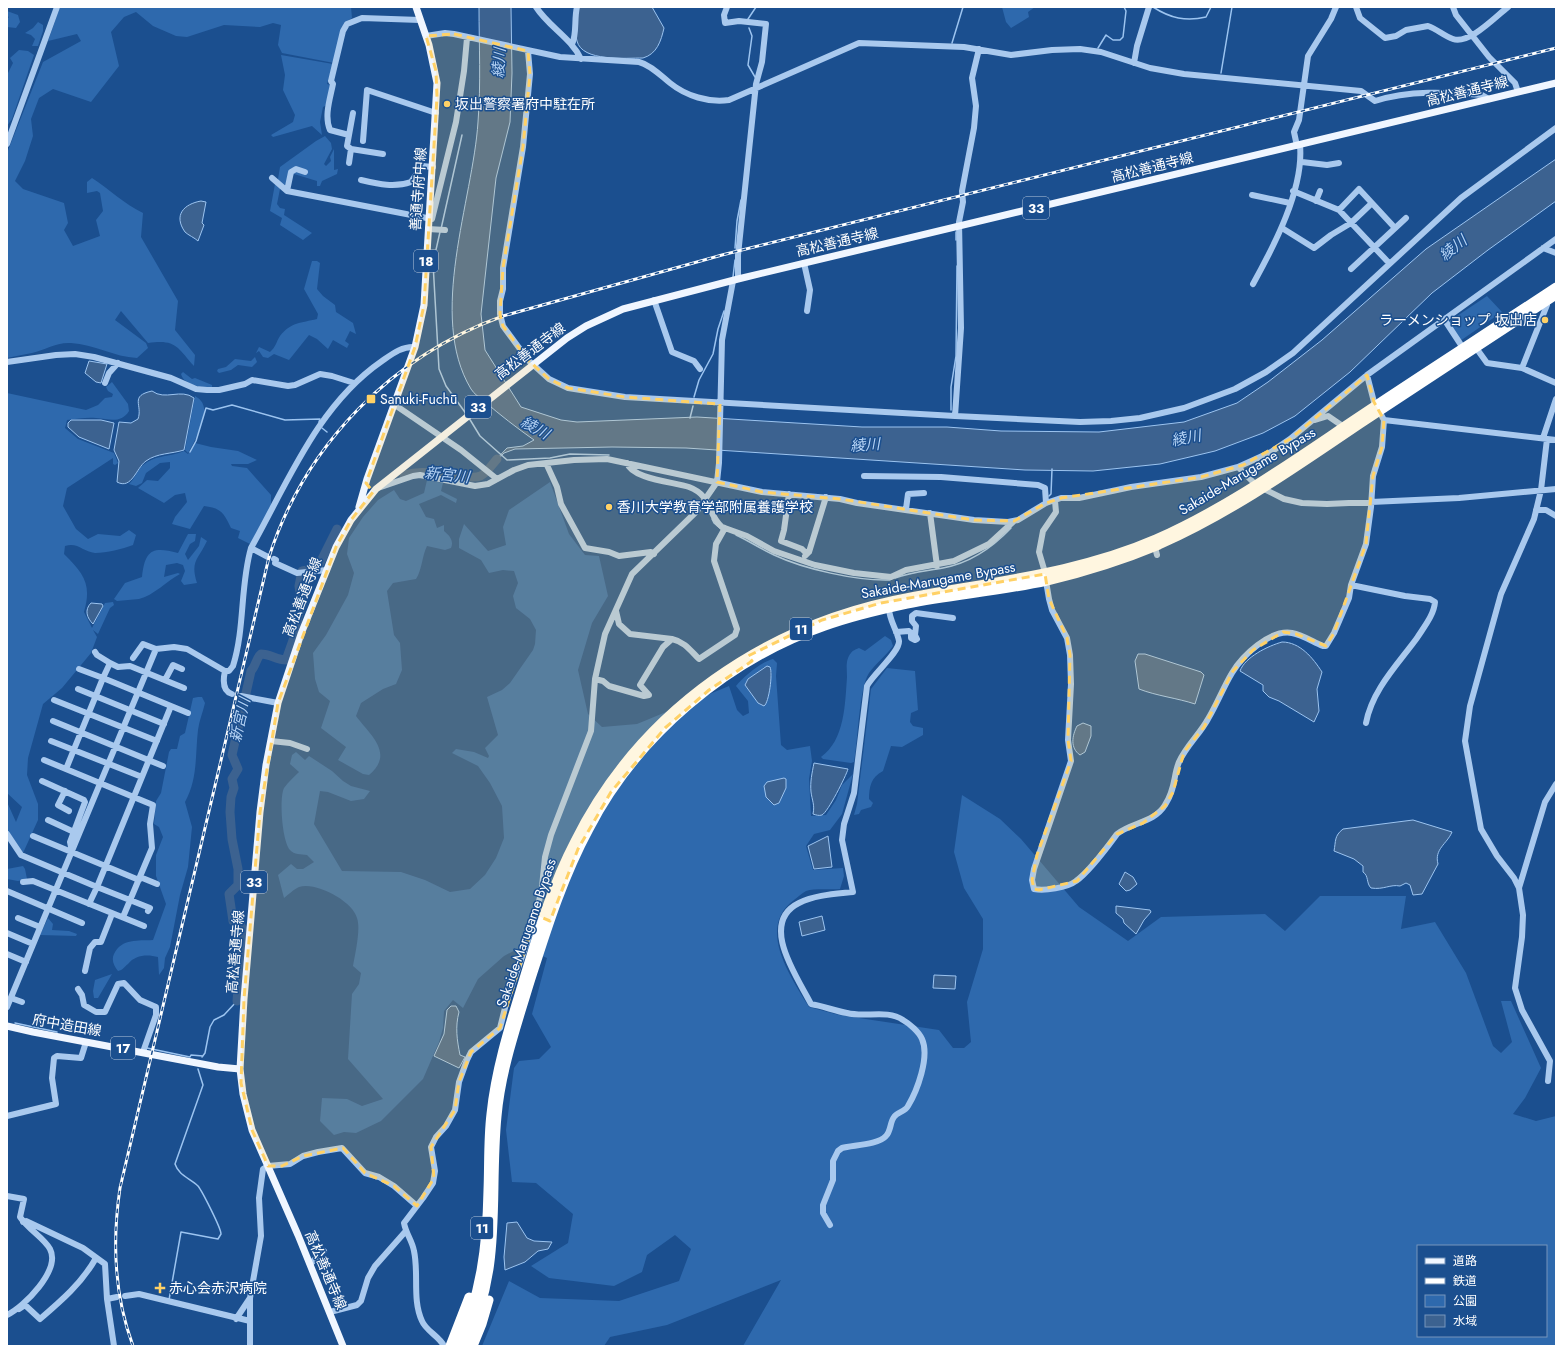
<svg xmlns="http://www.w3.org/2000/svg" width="1563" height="1353" font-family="Jost,'Noto Sans JP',sans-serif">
<rect width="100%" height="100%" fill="#1b4f8f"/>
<path fill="#2e69ad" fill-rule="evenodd" d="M60 7H351L352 18 344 23 334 63 282 53 278 45 281 25 273 23 260 27 224 25 187 37 176 36 153 26 136 12 124 17 111 32 119 66 91 102 53 89 39 98 31 119 33 136 25 161 15 181 23 189 64 203 68 223 64 230 73 246 100 236 96 220 103 211 100 193 97 191 87 193V182L92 178C109 189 124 204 143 213L141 237 178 301 175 330 195 355 194 366C177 347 176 339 148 343L121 311 115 320 146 343 148 348 137 358C114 357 94 344 71 343 56 342 45 350 32 353 23 355 15 356 7 358V153L43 62 81 41 77 34 48 41Z
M1002 7H1035L1028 12 1029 17 1011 28 1006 22Z
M7 11 18 15 20 22 16 28 7 27V19L9 17 7 16Z
M38 22 43 25V31L38 46H32L35 39 31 35 25 33 33 28Z
M19 50 28 51 34 55 12 119 7 126V75L13 63 10 58Z
M281 55 333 64 327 84 331 85 327 105 323 107 320 122 322 135 312 126 273 137 271 135 293 122 295 115 283 90 285 75Z
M325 136 331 143 332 149 324 164 326 166 331 161 330 157 334 149V170L338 169 337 174 322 181 320 186H317V181L294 174 286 187 280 189 277 204 280 208 285 209 284 215 312 233 303 240 280 225 282 218 270 211 275 184 278 179 280 167 316 141Z
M312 261H317L320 263 317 289 323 296 335 305 336 312 353 323 356 334 350 331 345 341 349 344 347 348 333 340 328 349 317 339 309 335 289 360 274 354 268 358 263 357 259 351 256 353 259 347 270 352C276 347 276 342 280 336 291 322 301 323 317 319L318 314 304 289Z
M1487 296 1502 312 1460 341 1448 322Z
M255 357 257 362 252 367 238 365 231 370 219 373 217 371 218 369 226 367 235 359 251 361Z
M183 372 192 379 195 378 212 385V388C202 387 184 386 181 374Z
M112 382 128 404 129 411C121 424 109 419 96 418 87 417 77 419 67 420L65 428 78 439 114 453 118 463 115 465 113 464V458L67 488 63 506 76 529 88 539 98 534 120 536 129 530 136 535 133 545C122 549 107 553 95 553 83 552 78 542 65 546L64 554C84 574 92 584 84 612L92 628 105 603 113 602 114 605 110 608 98 634 93 630 97 637 91 653 62 688 43 704 28 758 27 775 38 804V820L23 853 7 831V802L16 822 22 807 7 793V393L86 410 98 405 105 398 112 397 113 394 108 391 106 387Z
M195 396C200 399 203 402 204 408 206 417 193 446 188 453L185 450Z
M195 443 211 447 238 451 257 460 248 464H231L232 466 247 468 271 495V507L250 544 238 538 240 531 231 528C224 513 221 508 204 506L190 529 172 524 175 517 187 502 185 493 175 495 164 503 138 488 147 480 158 481 170 468V462L160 463 146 473 142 483 136 486 129 484C134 480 136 473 140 468 154 454 167 458 184 451L188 454Z
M427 480 443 483 441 491 457 499 456 503 441 495 419 504 426 517 434 519 437 528 444 525V531C450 536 454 541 451 548L445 550 427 546C422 556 422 570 416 579L393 583 387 591 394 635 400 643 402 670 396 684 383 689 361 703 356 716C370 735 395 753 369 775L363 774 338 760 346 747 321 728 330 701 319 692 315 679 313 653 326 635 348 595 354 573 347 554 349 538 363 517 378 500 394 490 400 499 406 501 424 493Z
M550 482 569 534 585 555 599 556 608 596 592 623 578 670 588 714 602 727 637 724 729 686 737 710 743 716 749 713 748 701 736 686C744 676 761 662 773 659L777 663 776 676 781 745 787 750 810 746 812 761 809 779 811 816 826 815 836 800 842 785 853 774 842 814 830 830 814 834 806 846 813 870 843 868 844 876 840 889C830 890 815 888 806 891 802 893 797 898 794 900 756 928 791 977 809 1007L839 1015 939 1030 953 1048H964L971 1042 967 1002 983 949V919L964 888 954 852 962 795 1000 819 1021 839 1079 907 1128 941 1161 917 1265 914 1285 931 1320 896H1406L1401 929 1435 922 1466 973 1493 1046 1501 1053 1512 1042 1501 1001H1511L1541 1068 1525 1098 1513 1114 1536 1121 1556 1116V1346H743L781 1280 667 1325 610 1337 604 1346H482L509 1281 540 1298 619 1301 679 1281 691 1249 675 1235 647 1255 642 1272 614 1286 549 1278 531 1266 568 1243 573 1214 536 1183 512 1182 506 1130 514 1068 519 1061 539 1059 551 1047 532 1014 547 958 521 947 504 956 478 979 463 1008 453 1000 444 1011 443 1028 439 1042 423 1079 381 1121 356 1133 344 1132 334 1135 320 1121 322 1098 347 1099 362 1106 383 1099 348 1059 352 994 359 984 361 973 353 966C355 954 361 929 357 918 353 901 315 881 299 887 294 889 288 895 284 898L278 875 291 864 297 869H303L314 862 307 855C301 854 294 855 290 850 282 841 279 798 284 788 288 782 294 777 299 772L290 764 292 755 296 752 305 760 309 756 332 771 343 781 351 786 370 791 364 799 351 801 328 792 320 791 314 824 342 871 401 872 425 880 450 892 470 889 485 875 496 858 504 838 502 806 490 783 478 766 452 753 456 749 474 752 488 758 489 756 485 748 498 735 487 697 502 690 510 683 533 650 535 644 536 630 530 619 516 608 513 596 518 583 514 571 503 570 489 573 481 560 459 548V539L464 524 488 551 506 545 503 527 509 510ZM764 667 772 672 769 689 758 703 745 685 746 682ZM1418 1246H1546V1336H1418Z
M188 534H196L195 541 190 544 185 554 188 560 199 546 201 537 207 541C198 560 190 561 197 583L184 585 181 581 185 571 183 565 177 563 166 565 164 577 178 573 180 574C168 580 153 596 139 599 132 600 124 600 117 601L114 599 125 583 142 577C145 550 152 546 178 553Z
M885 636 891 640 893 646C886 656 876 663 869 673 859 688 858 741 854 762L851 763 823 759 821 757C845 740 845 704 847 677 847 669 845 660 851 653 852 651 856 649 859 648L865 651Z
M887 668 915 671 918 710 911 713 910 722 913 726 923 728V735L902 747 891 746 883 771C871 777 869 787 869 799L873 803 871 807 861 810 859 814 854 815 857 804 871 689Z
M198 697H202L205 703C203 712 199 721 198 730 195 756 198 778 185 802L192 827 188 867 180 895 170 947 165 958 164 968 159 975 158 957C147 954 135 955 128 964 124 967 123 970 118 971 114 966 111 960 114 954 122 938 138 941 153 940L166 904 156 876V855L163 837 159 827 154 824 156 801 161 793 169 752 171 749H177L180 736 185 733 193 698Z
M23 866 25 869 27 879 18 881 7 879V869Z
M48 918 53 924 52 930 69 931 77 934 76 936 40 935Z
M112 974 98 998H94L93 991 95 980Z"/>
<path fill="#3c6290" stroke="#9cc4f0" d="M479 7H511L512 73 510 122 496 178 481 314 485 350 521 407 561 420 577 422 697 417 862 427H947L1001 431 1099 432 1184 422 1237 403 1268 382 1322 340 1426 249 1556 159V201L1488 250 1432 293 1350 372 1295 416 1263 433 1215 451 1160 464 1093 471 1025 470 686 448 612 447 515 449 504 453 490 468 489 467 507 448 523 446 534 440C517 428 500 415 484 401 480 398 474 394 471 389 427 316 473 200 478 122 481 84 479 45 479 7Z
M578 7H652L664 28C661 41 657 54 643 58 626 58 582 62 577 41 574 31 577 17 578 7Z
M201 201 206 202 202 223 204 225 198 241C195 238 188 235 185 232 173 215 184 204 201 201Z
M89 361 107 364 101 383 96 382 85 373Z
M152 391C165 401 181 388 194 398L184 450C171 454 157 453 146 461 136 468 132 490 117 482L119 461 114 450 119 422 131 423 138 419C143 405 129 396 152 391Z
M71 420H101L114 423 109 449 79 437 68 427V423Z
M91 603 102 604 103 606 93 624C87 618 84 610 91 603Z
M1282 642C1300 642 1313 658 1322 672L1317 689 1319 711 1314 722 1279 701 1269 697 1263 691V685L1240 671C1245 657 1268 646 1282 642Z
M1138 654H1145L1201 672 1204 675 1195 704C1177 698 1157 696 1139 689L1135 661Z
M767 666 770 667C773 673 769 703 764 706L758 703 745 685 748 679Z
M1083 723 1091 726V736L1085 752 1080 755C1070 748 1072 736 1077 726Z
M814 763 848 769C846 776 828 812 822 815 819 816 816 815 813 814 815 805 812 800 811 792 810 782 812 773 814 763Z
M784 778 786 779V788L779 803 774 805 766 797 764 786 767 782Z
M1413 820 1452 832C1447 844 1434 849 1438 864L1422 894 1413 895 1410 885 1406 883 1400 886C1390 884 1384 890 1371 888 1366 883 1369 876 1363 872V866L1354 859 1334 851C1336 841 1334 836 1343 829Z
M828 836 832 867 814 869 808 846Z
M1125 872 1133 877 1137 884 1130 890 1126 891 1119 884Z
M1116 906 1150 910 1151 912 1144 920 1136 934 1124 923 1123 919 1116 913Z
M822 916 825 930 802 936 799 922Z
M934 975 956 976 955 989 933 988Z
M451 1006H456L459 1012C455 1027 457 1040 460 1055L465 1057 459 1068 434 1056 444 1034 447 1010Z
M517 1222 527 1238 534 1241 552 1242 548 1249 538 1251 525 1262 505 1270 504 1257 507 1223Z"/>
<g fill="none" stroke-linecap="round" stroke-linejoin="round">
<path stroke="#9cc4f0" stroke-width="1.5" d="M1153 7C1170 18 1186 22 1206 17L1211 7
M748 19 756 7
M749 28 752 36 748 65 755 77
M952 43 963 7
M1098 48 1106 35 1113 40H1120L1123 37 1126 11 1124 7
M1221 73 1232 7
M441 229 462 135
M440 232 433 263 439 369 446 386 467 415
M956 232V240
M735 248 737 221 741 200
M733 277 735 260
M694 397 699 380 713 354 718 329 724 311
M951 410V387L956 356 957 266
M469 418 480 436 507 460 550 458 570 454 609 455
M690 418 693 406
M322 428 327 432
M190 452 196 441 206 408 213 410 232 405 285 420 320 419 319 422
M1049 496 1051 494 1052 469
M712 519 714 523 721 529
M736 535C749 541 761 549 774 555 804 569 856 581 890 580
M895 578C911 572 927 571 943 568 970 563 993 547 1011 528
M15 1023 57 1032
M147 1048 190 1057 191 1055 203 1056
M202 1057 205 1053 210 1027 214 1020 224 1015 237 1001
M169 1300 181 1232 218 1239 221 1234C221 1228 202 1191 198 1186 190 1178 179 1176 175 1164L203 1085 198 1069"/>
<path stroke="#3c6290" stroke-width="9" d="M404 475C425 469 441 475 461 479L462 476C484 480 484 474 497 459
M237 1001 243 929 240 925 233 921 229 894 238 885V869L232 839 230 812 231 797 234 788 232 779 238 769 232 755 251 671C256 666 256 658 261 654 270 654 277 660 286 660L297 629 298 617 302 605 299 586 302 571 313 569 319 565 337 529"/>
<path stroke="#a9c9ee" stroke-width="6" d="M536 7C549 27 571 38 581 59
M727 7 724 15 725 23 739 21 766 24 762 62 756 84 738 255V279
M1356 7 1360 18 1385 38 1396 36 1406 30 1428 26C1437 29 1444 36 1453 39 1469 45 1496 16 1508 7
M1453 7 1456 15 1489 57 1515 83 1518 92
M426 36 445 33 454 34 560 57 639 62C651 65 661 76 670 83 686 96 709 103 729 100L859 43 964 47 1011 55 1052 50 1080 49 1101 52 1150 68 1184 74 1361 91 1375 101C1409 90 1447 92 1482 95L1489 99
M572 44C577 35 574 18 577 7
M528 51 530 74 523 147 503 268V289L500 301V314L503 326 528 360 549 379 568 388 625 397 955 416 1080 422 1111 421 1140 418 1184 408 1235 389 1266 372 1293 353 1461 198 1556 128
M1134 63 1137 46 1149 7
M349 135 353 113
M363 141 367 90 436 113
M7 144 57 7
M1297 146 1294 132 1299 120 1308 56 1331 19 1336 7
M383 154 351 149 347 146 349 135 330 130C324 116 330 99 333 84L331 81 343 31 347 24 362 18 420 20
M1302 162 1327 165 1339 163
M349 163 351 149
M272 178 287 191 432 219 456 122 464 71 467 38
M361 180C378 184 394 188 411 182L422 166 433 167
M287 191 291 172 296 169 305 172
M1293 191 1339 210 1389 263
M1252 195 1290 203
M1316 201 1320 191
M1339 210 1359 189 1395 228
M1282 228 1314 248 1331 235 1351 223 1372 203
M428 229 445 230
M1543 248 1556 253
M804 263 810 290 807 311
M1351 269 1406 218
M1253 284C1274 246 1304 189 1300 145
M654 300 672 352 694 361 700 369
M1444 319 1463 348
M1474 345 1487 363 1522 368 1556 383
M7 362 56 355 75 354 94 357 171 378 196 389 207 390H219L245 384 252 380 288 386 295 385 320 374 332 376 354 383
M1522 368 1547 305
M105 383 109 373 118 363
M395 405 461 450 497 479
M955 416 961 328 959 222 963 202 962 191 974 128 976 106 972 78 979 49
M1315 420 1328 416 1344 427
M1384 420 1556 440
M1543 438 1556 399
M1547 439 1541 490 1534 519 1501 594 1470 706 1465 741 1481 829 1497 856 1514 878 1519 888 1523 915 1522 937 1515 988 1522 1010 1550 1061 1548 1081
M546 463 557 487 561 504 585 548 609 552 619 556 651 552 654 554
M627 463C632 479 674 482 689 487 713 496 707 515 722 527L747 536 774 551 815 565 854 573 891 577 906 570 954 561 989 544 1014 521
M1238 467 1256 485 1284 499 1302 503 1327 504 1459 498 1556 489
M864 476 941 477 1038 485 1045 488 1046 503
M378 488 413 476 420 475 475 486 488 484 514 470 528 465 574 460 607 459 762 492 840 499 857 503 974 520 1008 522 1018 520 1046 503 1061 498H1079L1131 487 1201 477 1238 467 1271 452 1290 439 1367 375 1556 239
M789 494 784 530 781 541 802 549 806 553
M1055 501 1056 512 1043 531 1039 552 1044 569 1049 599 1052 610 1067 638 1070 655 1071 684 1068 740 1071 761 1034 869 1032 880 1034 889C1044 891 1067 888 1076 881 1090 871 1106 849 1117 834 1132 822 1154 823 1165 805 1176 788 1173 776 1179 762 1186 746 1200 734 1208 719 1217 704 1223 688 1232 673 1242 656 1270 629 1292 633 1303 635 1313 642 1323 646H1326L1334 633 1349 598 1351 585 1366 544 1371 507 1373 476 1382 447 1384 420 1374 402 1367 375
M906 509 908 494 924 493
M1536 510H1546L1556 516
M930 513 937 566
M1155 547 1157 555
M251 548 268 557
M805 556 809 552 826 497
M274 559 276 560 275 563 297 573 327 570
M1351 585 1405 596 1430 599 1435 602C1434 615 1424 627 1417 638 1398 664 1372 690 1366 723
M616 611 619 624 630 634 672 639
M896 632 909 631 911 633V638L915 640 917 639 915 635 916 626 912 621V616L916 613 953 618
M95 652 97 655 110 663
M133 658 143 644 156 649 174 647 187 649 225 671H229L233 666C245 628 240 586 251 548 288 482 318 405 382 361 392 354 402 346 415 347
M79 669 103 678 110 663 118 667 130 666 184 688
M225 671C223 680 222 691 232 694
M595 679 603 681 609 686 644 696 649 695 640 685 663 647 672 639C685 642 690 650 699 659L735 635 737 629 714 561 716 544 725 528
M165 680 173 665 182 669
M78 689 164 724
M241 696 278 703
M54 700 157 741
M171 706 188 713
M53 721 163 766
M51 741 142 777
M271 741 290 743 307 749
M44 760 153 805 150 824 152 848 123 917
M42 781 84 800 85 802 70 842 72 852
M65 791 58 805 69 811
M48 820 74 832
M7 834 21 855 97 887 171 706 103 678 66 769
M33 836 139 880
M140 877 157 884
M23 882 33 881 144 926
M1519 888 1545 802 1556 784
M7 891 82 923
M89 904 97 887 150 908 148 911
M18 918 40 927
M7 933 33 944
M7 954 26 962
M85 971 90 948 95 942H101L112 914
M78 989 82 995 84 1005 96 1012H105L118 984 124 983 140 1000 156 1007V1015L143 1052
M11 998 22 1002
M7 1007 156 649
M7 1116 56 1104 52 1078 54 1058 57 1056 81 1058 86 1042
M7 1196 24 1199 20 1217C29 1230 44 1238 50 1249 61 1270 24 1307 7 1315
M23 1222 26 1221 83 1248 105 1264 107 1299 114 1346
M830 1225 823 1213V1205L833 1180V1161L838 1151 842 1148C853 1145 878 1145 886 1136 891 1131 890 1122 894 1117 897 1112 905 1112 908 1106 917 1091 930 1057 922 1039 919 1032 910 1024 903 1020 887 1009 865 1018 847 1013 835 1011 823 1006 811 1004 798 978 758 923 799 903 815 895 835 894 853 892L842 840 844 824 854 793 867 686C873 674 900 652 899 641 897 630 889 620 889 608
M310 1264 324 1251
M125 1296 139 1294 250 1321
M107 1299 117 1297
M19 1309 25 1305 40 1319C61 1301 82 1283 96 1258
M330 1312 357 1305 361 1301 368 1278 375 1266 405 1232
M236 1319 250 1298
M250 1346V1298L261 1236 259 1198 263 1169 268 1166 290 1164 303 1156 318 1152 342 1148 365 1173 379 1177 394 1186 417 1206
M444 1346C439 1336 426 1331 422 1321 412 1300 419 1274 414 1251 412 1240 406 1234 404 1223L423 1198 433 1183 435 1171 431 1147 436 1137 446 1126 455 1110 459 1082 467 1060 471 1052 500 1028 507 1000 536 916 542 887 545 857 551 835 591 731 595 679 605 634 632 574 697 511 717 482 719 463 722 340 733 281"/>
<path stroke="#f0f6ff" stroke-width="7" d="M359 507 367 479 415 347 424 305 437 83 429 45 416 7
M7 1026 33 1032 218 1067 240 1069
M343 1346 298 1235 252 1130 243 1094 240 1069 244 999 260 812 266 765 278 703 301 634 336 547 351 520 376 489 567 338 586 326 623 309 738 279 1556 83"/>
<path stroke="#fff" stroke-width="9" d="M450 1346 469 1297
M457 1346C481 1297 487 1244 488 1190 489 1165 488 1139 491 1114 496 1066 511 1021 525 975 539 929 553 883 575 841 641 709 767 623 911 597 994 581 1078 573 1156 539 1226 508 1288 464 1352 421 1419 376 1488 332 1556 287
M465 1346C504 1267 489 1199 497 1116 501 1071 516 1028 529 985 546 932 562 879 589 829 637 736 727 660 825 626 852 616 879 610 907 604 953 595 1001 591 1047 581 1085 572 1123 560 1159 545 1231 513 1295 468 1360 424 1425 381 1491 338 1556 295
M473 1346 482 1324 489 1300"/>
<g stroke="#fff" stroke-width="3">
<path id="rail" d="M133 1346C114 1295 112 1242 120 1188L269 557C305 445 392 356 503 316L722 255 1556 48"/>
</g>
<use href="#rail" stroke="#1b4f8f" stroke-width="1.5" stroke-dasharray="4.5" stroke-linecap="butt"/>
</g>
<path fill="#ffd166" fill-opacity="0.2" stroke="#ffd166" stroke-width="3" stroke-dasharray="8 5" stroke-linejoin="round" d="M454 34 528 51 530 74 523 147 503 268 500 314 503 326 528 360 549 379 568 388 625 397 720 404 717 482 762 492 840 499 974 520 1014 521 1046 503 1061 498 1201 477 1243 465 1290 439 1367 375 1374 402 1384 420 1382 447 1373 476 1366 544 1334 633 1326 646 1296 634 1283 632 1253 650 1233 671 1204 727 1184 752 1173 792 1165 806 1143 823 1117 834 1077 881 1039 890 1034 889 1032 880 1037 855 1071 761 1068 740 1070 655 1067 638 1049 599 1045 574 881 603 822 620 748 656 752 661 709 690 665 728 611 792 578 849 550 921 536 915 500 1028 471 1052 459 1082 455 1110 431 1147 434 1178 417 1206 394 1186 365 1173 343 1148 303 1156 282 1166H268L252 1130 241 1083 244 999 260 812 278 703 336 547 351 520 373 492 366 483 415 347 424 305 437 97 436 71 426 36Z"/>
<g fill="#ffd166" stroke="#1b4f8f" stroke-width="1.5">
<circle cx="447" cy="104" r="4"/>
<circle cx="1545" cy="320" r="4"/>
<rect x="366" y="394" width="10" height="10" rx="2"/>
<circle cx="609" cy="507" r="4"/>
<path d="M158 1282h4v4h4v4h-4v4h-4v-4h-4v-4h4z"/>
</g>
<g text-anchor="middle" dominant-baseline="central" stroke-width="3" stroke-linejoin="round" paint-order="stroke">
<g fill="#1b4f8f" stroke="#bbcadd" stroke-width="1">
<rect x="1023" y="197" width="26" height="22" rx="3"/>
<rect x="414" y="250" width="24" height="22" rx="3"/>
<rect x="465" y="396" width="26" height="22" rx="3"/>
<rect x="790" y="618" width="22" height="22" rx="3"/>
<rect x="241" y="871" width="26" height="22" rx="3"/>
<rect x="111" y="1037" width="24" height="22" rx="3"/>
<rect x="471" y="1217" width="22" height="22" rx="3"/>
</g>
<g font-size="13" font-weight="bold" fill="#fff">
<text x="1036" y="208">33</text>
<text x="426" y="261">18</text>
<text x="478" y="407">33</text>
<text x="801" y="629">11</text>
<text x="254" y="882">33</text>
<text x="123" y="1048">17</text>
<text x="482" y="1228">11</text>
</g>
<g font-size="14" fill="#fff" stroke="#1b4f8f">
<text transform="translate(1467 91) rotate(-14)">高松善通寺線</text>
<text transform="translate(1152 167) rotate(-14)">高松善通寺線</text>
<text transform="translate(418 189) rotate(-86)">善通寺府中線</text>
<text transform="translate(837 242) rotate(-13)">高松善通寺線</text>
<text transform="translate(530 351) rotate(-37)">高松善通寺線</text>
<text transform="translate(1247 471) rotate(-31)">Sakaide-Marugame Bypass</text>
<text transform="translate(938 580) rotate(-10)">Sakaide-Marugame Bypass</text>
<text transform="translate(302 597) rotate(-69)">高松善通寺線</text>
<text transform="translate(526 933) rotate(-71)">Sakaide-Marugame Bypass</text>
<text transform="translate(235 952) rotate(-85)">高松善通寺線</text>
<text transform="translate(67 1025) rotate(10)">府中造田線</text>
<text transform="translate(326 1270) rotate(67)">高松善通寺線</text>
</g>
<g font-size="14" fill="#fff" stroke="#1b4f8f" text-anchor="start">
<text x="455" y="104">坂出警察署府中駐在所</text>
<text x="1537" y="320" text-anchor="end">ラーメンショップ 坂出店</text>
<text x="380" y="399">Sanuki-Fuchū</text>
<text x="617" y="507">香川大学教育学部附属養護学校</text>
<text x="169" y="1288">赤心会赤沢病院</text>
</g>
<g font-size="15" font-style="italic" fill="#b5d3f5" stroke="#1b4f8f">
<text transform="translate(499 63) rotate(-86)">綾川</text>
<text transform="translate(1453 248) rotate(-39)">綾川</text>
<text transform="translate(535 428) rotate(29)">綾川</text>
<text transform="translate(1186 438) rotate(-11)">綾川</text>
<text transform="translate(865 445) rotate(-4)">綾川</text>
<text transform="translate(447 475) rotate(6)">新宮川</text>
<text transform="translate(240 720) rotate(-77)">新宮川</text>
</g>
</g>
<rect width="1563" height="1353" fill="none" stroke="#ffffff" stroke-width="16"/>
<rect x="1417" y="1245" width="130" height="92" fill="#1b4f8f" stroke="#7695bc"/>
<rect x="1425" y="1258" width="20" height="6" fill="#f0f6ff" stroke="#7695bc"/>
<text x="1453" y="1265" font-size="12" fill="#ffffff">道路</text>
<rect x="1425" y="1278" width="20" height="6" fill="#ffffff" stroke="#7695bc"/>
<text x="1453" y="1285" font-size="12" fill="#ffffff">鉄道</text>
<rect x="1425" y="1295" width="20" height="12" fill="#2e69ad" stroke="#7695bc"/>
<text x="1453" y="1305" font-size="12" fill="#ffffff">公園</text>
<rect x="1425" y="1315" width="20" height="12" fill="#3c6290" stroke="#7695bc"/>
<text x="1453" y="1325" font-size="12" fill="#ffffff">水域</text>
</svg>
